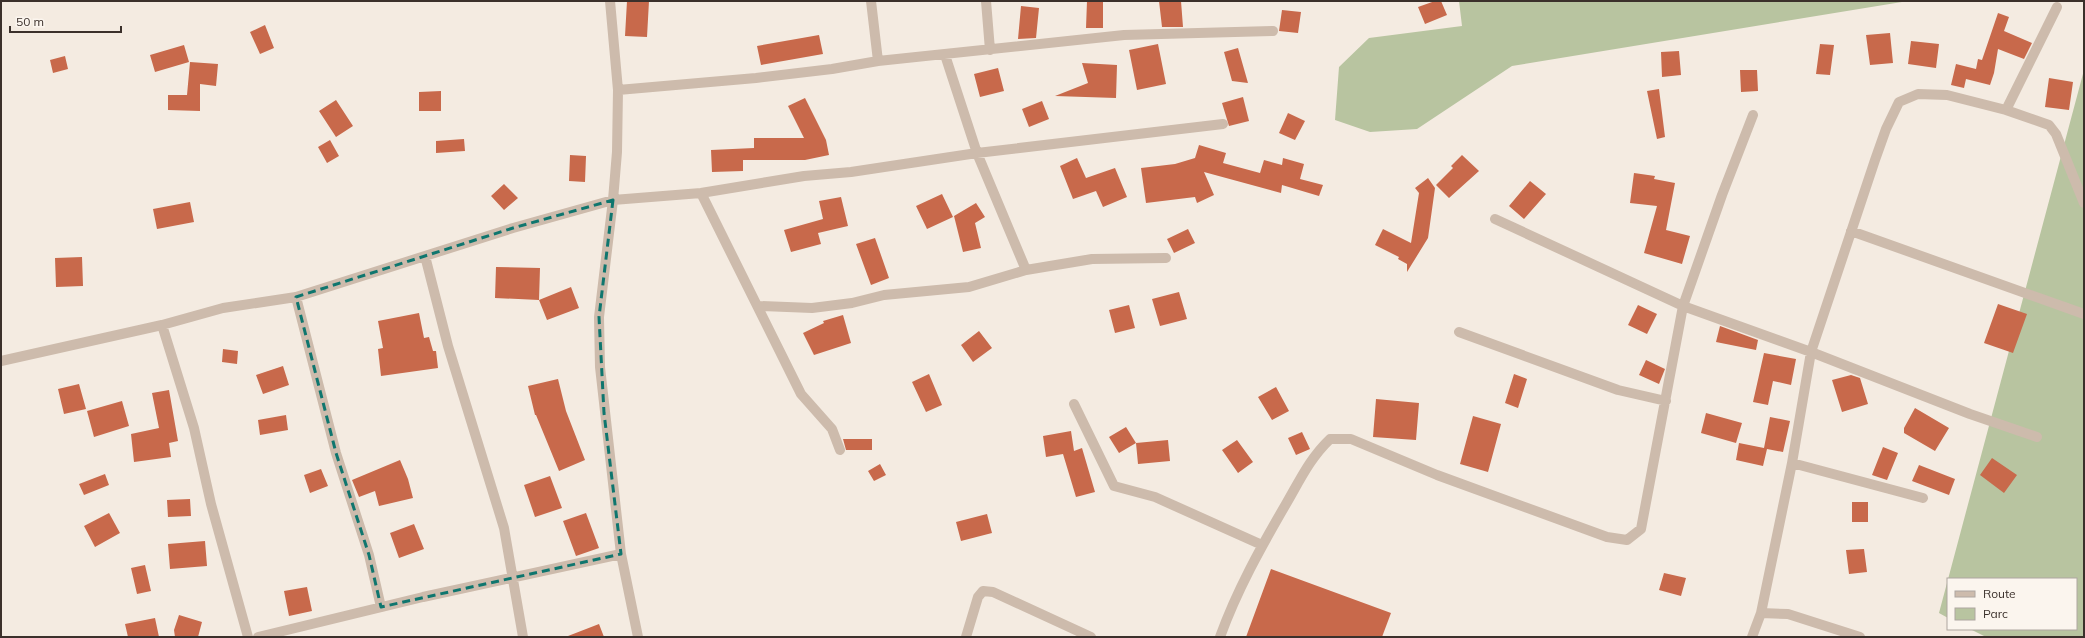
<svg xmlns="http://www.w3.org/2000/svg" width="2085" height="638" font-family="Mulish,sans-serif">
<rect width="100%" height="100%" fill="#f4ebe1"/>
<path fill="#b8c4a0" d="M1459 1H1908L1512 66 1417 129 1370 132 1335 120 1339 67 1369 38 1462 26Z
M2084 70V637H1986L1970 629H2076V579H1948V618L1939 613Z"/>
<path fill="#c8694b" d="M627 1H649L647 37 625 36Z
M1087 1H1103V28H1086Z
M1159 1H1181L1183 27H1162Z
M1435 1H1441L1447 15 1425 24 1418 7Z
M1021 6 1039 8 1036 38 1018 39Z
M1282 10 1301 12 1298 33 1279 31Z
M1998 13 2009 17 2004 31 2032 43 2024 59 1998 49 1994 73 1990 85 1966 79 1964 88 1951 85 1956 64 1976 69 1978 59 1982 60Z
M265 25 274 48 260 54 250 32Z
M1890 33 1893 63 1870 65 1866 35Z
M819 35 823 54 761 65 757 46Z
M1911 41 1939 44 1936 68 1908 64Z
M1158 44 1166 84 1137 90 1129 50Z
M1820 44 1834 45 1830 75 1816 74Z
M184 45 189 62 155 72 150 55Z
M1238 48 1248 83 1232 81 1224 52Z
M1679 51 1681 75 1662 77 1661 52Z
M65 56 68 69 53 73 50 60Z
M190 62 218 64 216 86 200 84V111L168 110V95H187Z
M1082 63 1117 65 1116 98 1055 96 1088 83Z
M998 68 1004 91 980 97 974 74Z
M1740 70H1757L1758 91 1741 92Z
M2049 78 2073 82 2069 110 2045 107Z
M1659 89 1665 137 1657 139 1647 91Z
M441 91V111H419V92Z
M1243 97 1249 121 1229 126 1222 103Z
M805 98 826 140 829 155 805 160H743V171L712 172 711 150 754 148V138H804L788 106Z
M336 100 353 126 336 137 319 111Z
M1042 101 1049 119 1029 127 1022 109Z
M1288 113 1305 121 1295 140 1279 133Z
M464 139 465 151 436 153V141Z
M330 140 339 156 327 163 318 147Z
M1199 145 1226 153 1223 163 1260 173 1264 160 1282 165 1283 158 1304 164 1300 179 1323 185 1319 196 1282 185 1281 193 1204 172 1214 195 1197 203 1195 197 1146 203 1141 168 1175 164 1195 158Z
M570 155 586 156 585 182 569 181Z
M1462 155 1479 171 1449 198 1436 185 1453 168 1451 166Z
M1077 158 1086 178 1115 168 1127 197 1103 207 1096 191 1073 199 1060 166Z
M1634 173 1655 176 1654 179 1675 183 1666 230 1690 236 1682 264 1644 253 1657 206 1630 203Z
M1428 178 1435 188 1428 238 1407 272V264L1398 259 1399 257 1375 245 1383 229 1411 243 1419 193 1415 188Z
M1530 181 1546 194 1524 219 1509 206Z
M504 184 518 198 504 210 491 196Z
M942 194 953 217 927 229 916 206Z
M841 197 848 226 818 233 821 244 791 252 784 230 823 219 819 201Z
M190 202 194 222 157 229 153 209Z
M976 203 985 217 975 223 981 248 963 252 954 216Z
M1188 229 1195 243 1174 253 1167 239Z
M875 238 889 278 871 285 856 244Z
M82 257 83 286 56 287 55 258Z
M496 267 540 268 539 300 495 298Z
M571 287 579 308 547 320 539 300Z
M1179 292 1187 319 1160 326 1152 299Z
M1998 304 2027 314 2013 353 1984 343Z
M1129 305 1135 328 1115 333 1109 310Z
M1638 305 1657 314 1647 334 1628 325Z
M419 313 424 338 429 337 433 351H436L438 368 381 376 378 349 383 348 378 321Z
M843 315 851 343 814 355 803 333 824 323 823 321Z
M1720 326 1758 340 1756 350 1716 342Z
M979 331 992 348 973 362 961 345Z
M223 349 238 351 237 364 222 362Z
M1764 353 1796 359 1791 385 1773 381 1768 405 1753 402Z
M1646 360 1665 369 1659 384 1639 375Z
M283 366 289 385 263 394 256 375Z
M929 374 942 405 926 412 912 382Z
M1514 374 1527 379 1518 408 1505 403Z
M1851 375 1860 378 1868 404 1842 412 1832 380Z
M558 379 566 411 585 460 559 471 536 415H535L528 386Z
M79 384 86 409 64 414 58 389Z
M1276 387 1289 411 1272 420 1258 397Z
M169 390 178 441 169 443 171 457 134 462 131 434 159 428 152 393Z
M1376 399 1419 403 1416 440 1373 437Z
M122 401 129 426 94 437 87 411Z
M1915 408 1949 428 1935 451 1904 433V428Z
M1706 413 1742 423 1736 443 1701 433Z
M286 415 288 430 260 435 258 420Z
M1473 416 1501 424 1488 472 1460 464Z
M1770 417 1790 421 1783 452 1767 449 1763 466 1736 460 1739 443 1764 448Z
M1126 427 1136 443 1119 453 1109 437Z
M1071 431 1074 451 1082 448 1095 492 1076 497 1063 454 1046 457 1043 436Z
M1302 432 1310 449 1296 455 1288 438Z
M843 439H872V450H846Z
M1168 440 1170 461 1138 464 1136 443Z
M1237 440 1253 462 1238 473 1222 450Z
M1883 447 1898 453 1887 480 1872 475Z
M1992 458 2017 475 2004 493 1980 475Z
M400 460 408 479 413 498 379 506 375 491 359 497 352 480Z
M880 464 886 475 874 481 868 471Z
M1919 465 1955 479 1949 495 1912 481Z
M321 469 328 486 310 493 304 475Z
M105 474 109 485 84 495 79 484Z
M550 476 562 508 535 517 524 485Z
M190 499 191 516 168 517 167 500Z
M1852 502H1868V522H1852Z
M109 513 120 533 95 547 84 526Z
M586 513 599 548 576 556 563 521Z
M987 514 992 533 961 541 956 522Z
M414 524 424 549 399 558 390 533Z
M205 541 207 566 170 569 168 544Z
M1864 549 1867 572 1849 574 1846 550Z
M145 565 151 591 137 594 131 568Z
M1271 569 1391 613 1382 637H1246Z
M1664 573 1686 578 1681 596 1659 590Z
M307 587 312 611 289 616 284 591Z
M179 615 202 622 198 637H175L174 630Z
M155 618 159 637H128L125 624Z
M599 624 604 637H568V636Z"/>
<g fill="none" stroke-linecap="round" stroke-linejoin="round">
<path stroke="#cdbbac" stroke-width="10" d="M610 1 618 90 617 152 613 200 599 317 600 367 621 554 638 637
M871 1 878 61
M986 1 990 50
M945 55 977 153 1026 270
M618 90 756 78 832 69 878 61 1124 35 1273 31
M2006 110 2057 7
M701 193 801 394 832 429 840 450
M1495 219 1683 306 1811 352 1970 414 2037 437
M1851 231 2084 314
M425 256 448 346 504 528 523 637
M296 297 336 453 369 555 381 607
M759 306 812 308 852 303 884 295 969 287 1026 270 1092 259 1166 258
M162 325 194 428 211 504 248 637
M1459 332 1618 390 1666 401
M1 361 162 325 223 308 296 297 513 228 613 200 701 193 804 176 851 172 977 153 1223 124
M1074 404 1114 486 1155 497 1262 545
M1792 463 1923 498
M1761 613 1788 614 1860 637
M258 637 423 597 621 554
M966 637 978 597 983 591 993 592 1091 637
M1220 637C1237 590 1261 547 1286 504 1300 480 1310 458 1330 439H1351L1437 475 1607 537 1627 540 1641 529 1683 306 1722 195 1753 115
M1752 637 1761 613 1792 463 1811 352 1875 160 1886 129 1899 102 1918 94 1947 95 2006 110 2049 125 2056 134 2084 203"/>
</g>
<path fill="none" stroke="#0f766e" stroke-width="3" stroke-dasharray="8 5" stroke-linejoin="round" d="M613 200 599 317 604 413 621 554 381 607 369 555 336 453 296 297 513 228Z"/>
<rect width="2085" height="638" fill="none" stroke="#3b302b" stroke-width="4"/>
<rect x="1947" y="578" width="130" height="52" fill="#fbf5ee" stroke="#aea6a0"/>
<rect x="1955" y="591" width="20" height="6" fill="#cdbbac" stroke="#aea6a0"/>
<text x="1983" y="598" font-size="12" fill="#3b302b">Route</text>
<rect x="1955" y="608" width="20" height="12" fill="#b8c4a0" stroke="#aea6a0"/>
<text x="1983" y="618" font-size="12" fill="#3b302b">Parc</text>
<path d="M10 26v6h111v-6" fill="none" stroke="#3b302b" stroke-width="2"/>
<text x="16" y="26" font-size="12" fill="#3b302b" stroke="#fbf5ee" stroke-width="3" paint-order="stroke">50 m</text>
</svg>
